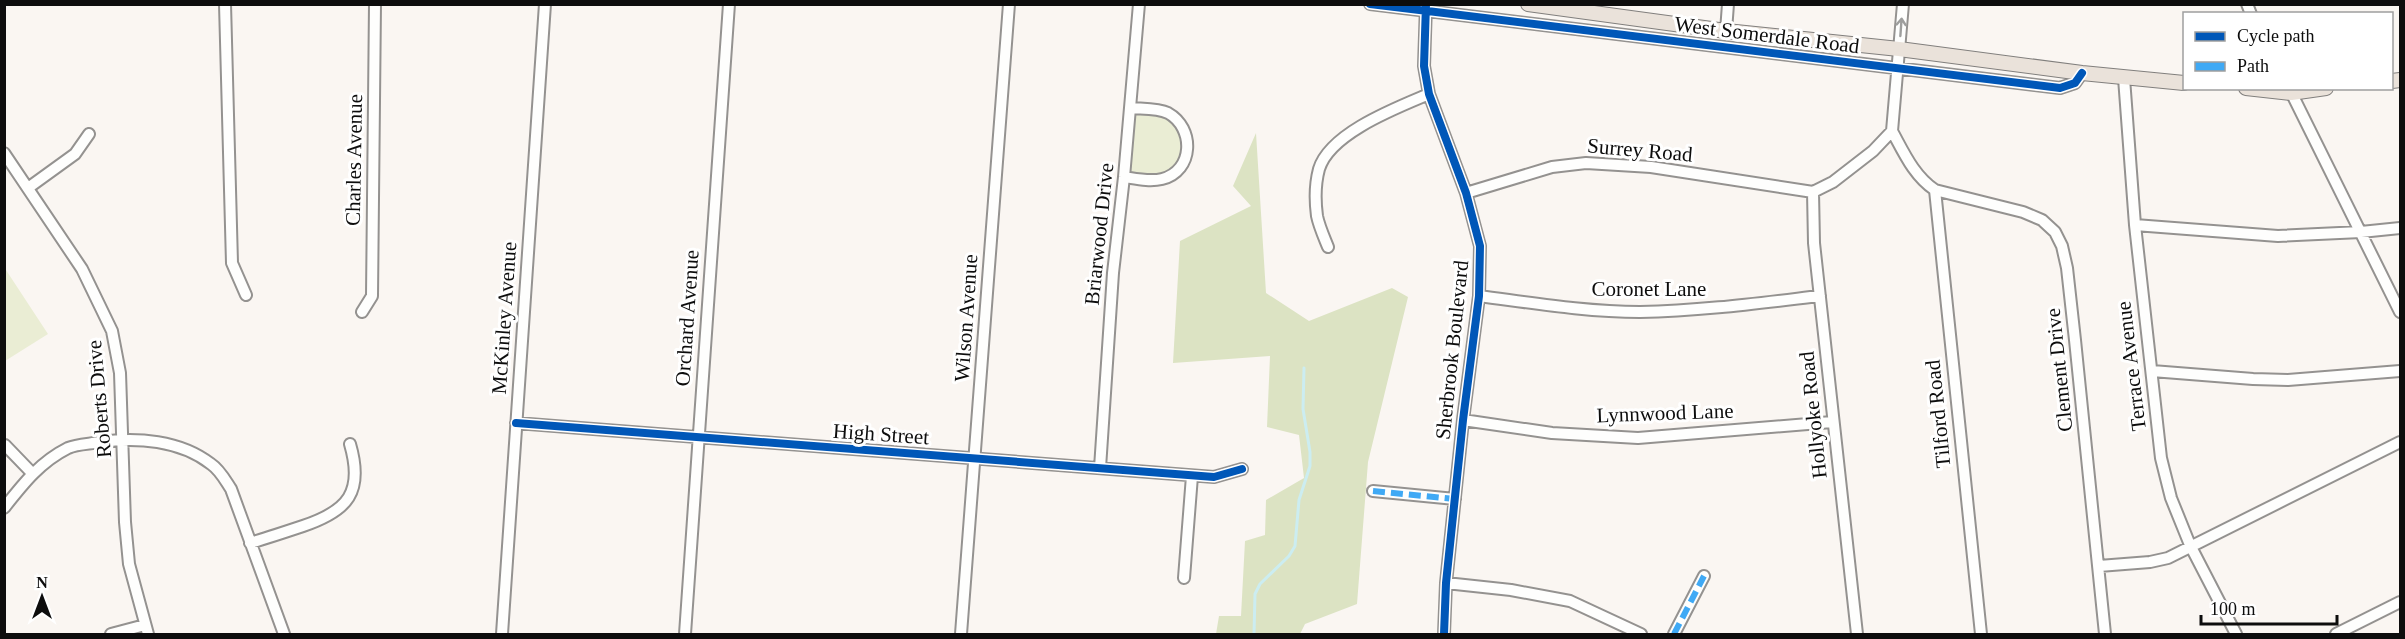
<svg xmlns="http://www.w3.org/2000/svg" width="2405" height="639" font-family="'Times New Roman',serif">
<rect width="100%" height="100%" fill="#faf6f2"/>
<path fill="#eaedd4" d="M1131 108 1158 111 1179 122 1187 149 1169 176 1124 177Z
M4 267 48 334 5 361H4Z"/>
<path fill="#dce3c3" d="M1256 133 1266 293 1309 321 1392 288 1408 297 1368 462 1357 604 1305 624 1300 634H1216L1219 616H1241L1245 541 1265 535 1266 500 1304 478 1299 435 1267 427 1270 356 1173 363 1180 241 1251 206 1233 186Z"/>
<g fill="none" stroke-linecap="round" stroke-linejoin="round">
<path stroke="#ccedf1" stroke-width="3" d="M1254 634 1255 594 1260 584 1289 556 1295 546 1299 500 1310 466V452L1303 409 1304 368"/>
<g stroke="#949290" stroke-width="14">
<path id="minor" d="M225 4 232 263 246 295
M1370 4 2060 88 2075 83 2082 73
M2247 4 2251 14
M1426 5 1424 66 1429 94 1466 193 1480 246 1479 296 1463 420 1446 583 1444 634
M1726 31 1728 4
M2124 78 2135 225 2161 458 2171 498 2190 545 2236 634
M2289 88 2400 312
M1892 131C1904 153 1914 176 1935 190L2023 212 2042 220 2055 232 2062 246 2067 268 2075 340 2105 634
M4 153 82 269 112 331 120 373 125 522 129 564 148 634
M1124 177C1137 179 1150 182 1162 179 1194 171 1195 128 1168 113 1158 108 1142 109 1131 108
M28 188 75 154 89 134
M1935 190 1981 634
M1813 192 1814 243 1857 634
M1813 192 1833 182 1873 151 1892 131 1903 4
M1466 193 1552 167 1586 163 1651 167 1813 192
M2135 225 2278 236 2361 232 2400 228
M1328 247C1324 237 1319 226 1317 216 1315 201 1315 184 1319 169 1330 133 1396 108 1429 94
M1479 296C1533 303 1587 312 1640 312 1700 311 1760 303 1820 296
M362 312 372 296 375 4
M2152 371 2253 379 2288 380 2400 371
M1463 420 1552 433 1638 438 1832 422
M516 423 1214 477 1242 469
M5 445 32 473
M1100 468 1113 273 1124 177 1139 4
M1373 491 1455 499
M4 508C23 484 40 462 68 448 77 444 90 444 100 442 137 437 180 440 211 464 220 470 225 480 231 489L284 634
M250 543C267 538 285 532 303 526 348 511 364 492 350 444
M2099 566 2150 562 2168 558 2400 442
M1184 578 1192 476
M1446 583 1511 590 1570 601 1641 634
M111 634 145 625
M502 634 545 4
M685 634 729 4
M961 634 1009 4
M1674 634 1704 576
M2336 634 2400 602"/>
</g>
<g stroke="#817f7d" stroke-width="16">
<path id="major" d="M1528 4 1726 31 1899 49 2082 73 2184 83
M2392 81 2400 80
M2246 88 2291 93 2326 88"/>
</g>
<use href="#minor" stroke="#fefefd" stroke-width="10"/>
<use href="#major" stroke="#eae2da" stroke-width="14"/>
<path stroke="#3fa9f5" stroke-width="6" stroke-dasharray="12 6" stroke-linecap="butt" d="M1373 491 1455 499
M1674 634 1704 576"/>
<g stroke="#fff" stroke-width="11">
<path id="cycleway" d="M1370 4 2060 88 2075 83 2082 73
M1426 4 1424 66 1429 94 1466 193 1480 246 1479 296 1463 420 1446 583 1444 634
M516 423 1214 477 1242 469"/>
</g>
<use href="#cycleway" stroke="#0057b8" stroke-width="8"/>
</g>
<defs><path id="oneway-shaft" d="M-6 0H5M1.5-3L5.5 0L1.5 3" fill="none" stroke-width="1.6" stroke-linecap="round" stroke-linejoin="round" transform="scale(1.5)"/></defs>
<use stroke="#9e9e9d" href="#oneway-shaft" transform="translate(1901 27) rotate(-86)"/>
<g text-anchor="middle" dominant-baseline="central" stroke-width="6" stroke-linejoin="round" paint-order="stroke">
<g font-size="21" fill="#0d0d0d" stroke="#fff">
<text transform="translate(1767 35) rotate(7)">West Somerdale Road</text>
<text transform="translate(1640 150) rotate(5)">Surrey Road</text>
<text transform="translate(354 160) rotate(-89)">Charles Avenue</text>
<text transform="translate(1099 234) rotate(-84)">Briarwood Drive</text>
<text x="1649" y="289">Coronet Lane</text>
<text transform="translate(504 318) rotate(-86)">McKinley Avenue</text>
<text transform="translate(687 318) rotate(-86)">Orchard Avenue</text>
<text transform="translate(966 318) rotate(-86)">Wilson Avenue</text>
<text transform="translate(1452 350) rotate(-84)">Sherbrook Boulevard</text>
<text transform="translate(2131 366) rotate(-97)">Terrace Avenue</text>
<text transform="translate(2059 370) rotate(-96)">Clement Drive</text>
<text transform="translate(99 399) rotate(-95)">Roberts Drive</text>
<text transform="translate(1665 413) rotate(-2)">Lynnwood Lane</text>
<text transform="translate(1938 414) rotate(-96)">Tilford Road</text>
<text transform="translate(1813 415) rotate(-96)">Hollyoke Road</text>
<text transform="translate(881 434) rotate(4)">High Street</text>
</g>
</g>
<rect width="2405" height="639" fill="none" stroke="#0d0d0d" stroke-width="12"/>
<rect x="2183" y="12" width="210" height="78" fill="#ffffff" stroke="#9e9e9e" stroke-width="1.5"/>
<rect x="2195" y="32" width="30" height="9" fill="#0057b8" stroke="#9e9e9e" stroke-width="1.5"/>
<text x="2237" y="42" font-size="18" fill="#0d0d0d">Cycle path</text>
<rect x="2195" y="62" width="30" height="9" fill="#3fa9f5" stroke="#9e9e9e" stroke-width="1.5"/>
<text x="2237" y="72" font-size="18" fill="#0d0d0d">Path</text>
<g transform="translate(42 597)" stroke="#ffffff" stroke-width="4.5" paint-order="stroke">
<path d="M0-4.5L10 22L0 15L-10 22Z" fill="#0d0d0d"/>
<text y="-9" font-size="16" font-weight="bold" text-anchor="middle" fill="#0d0d0d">N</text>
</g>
<path d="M2201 615v9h136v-9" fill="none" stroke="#0d0d0d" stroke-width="3"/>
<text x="2210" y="615" font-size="18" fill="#0d0d0d" stroke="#ffffff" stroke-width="4.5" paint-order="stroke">100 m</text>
</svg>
